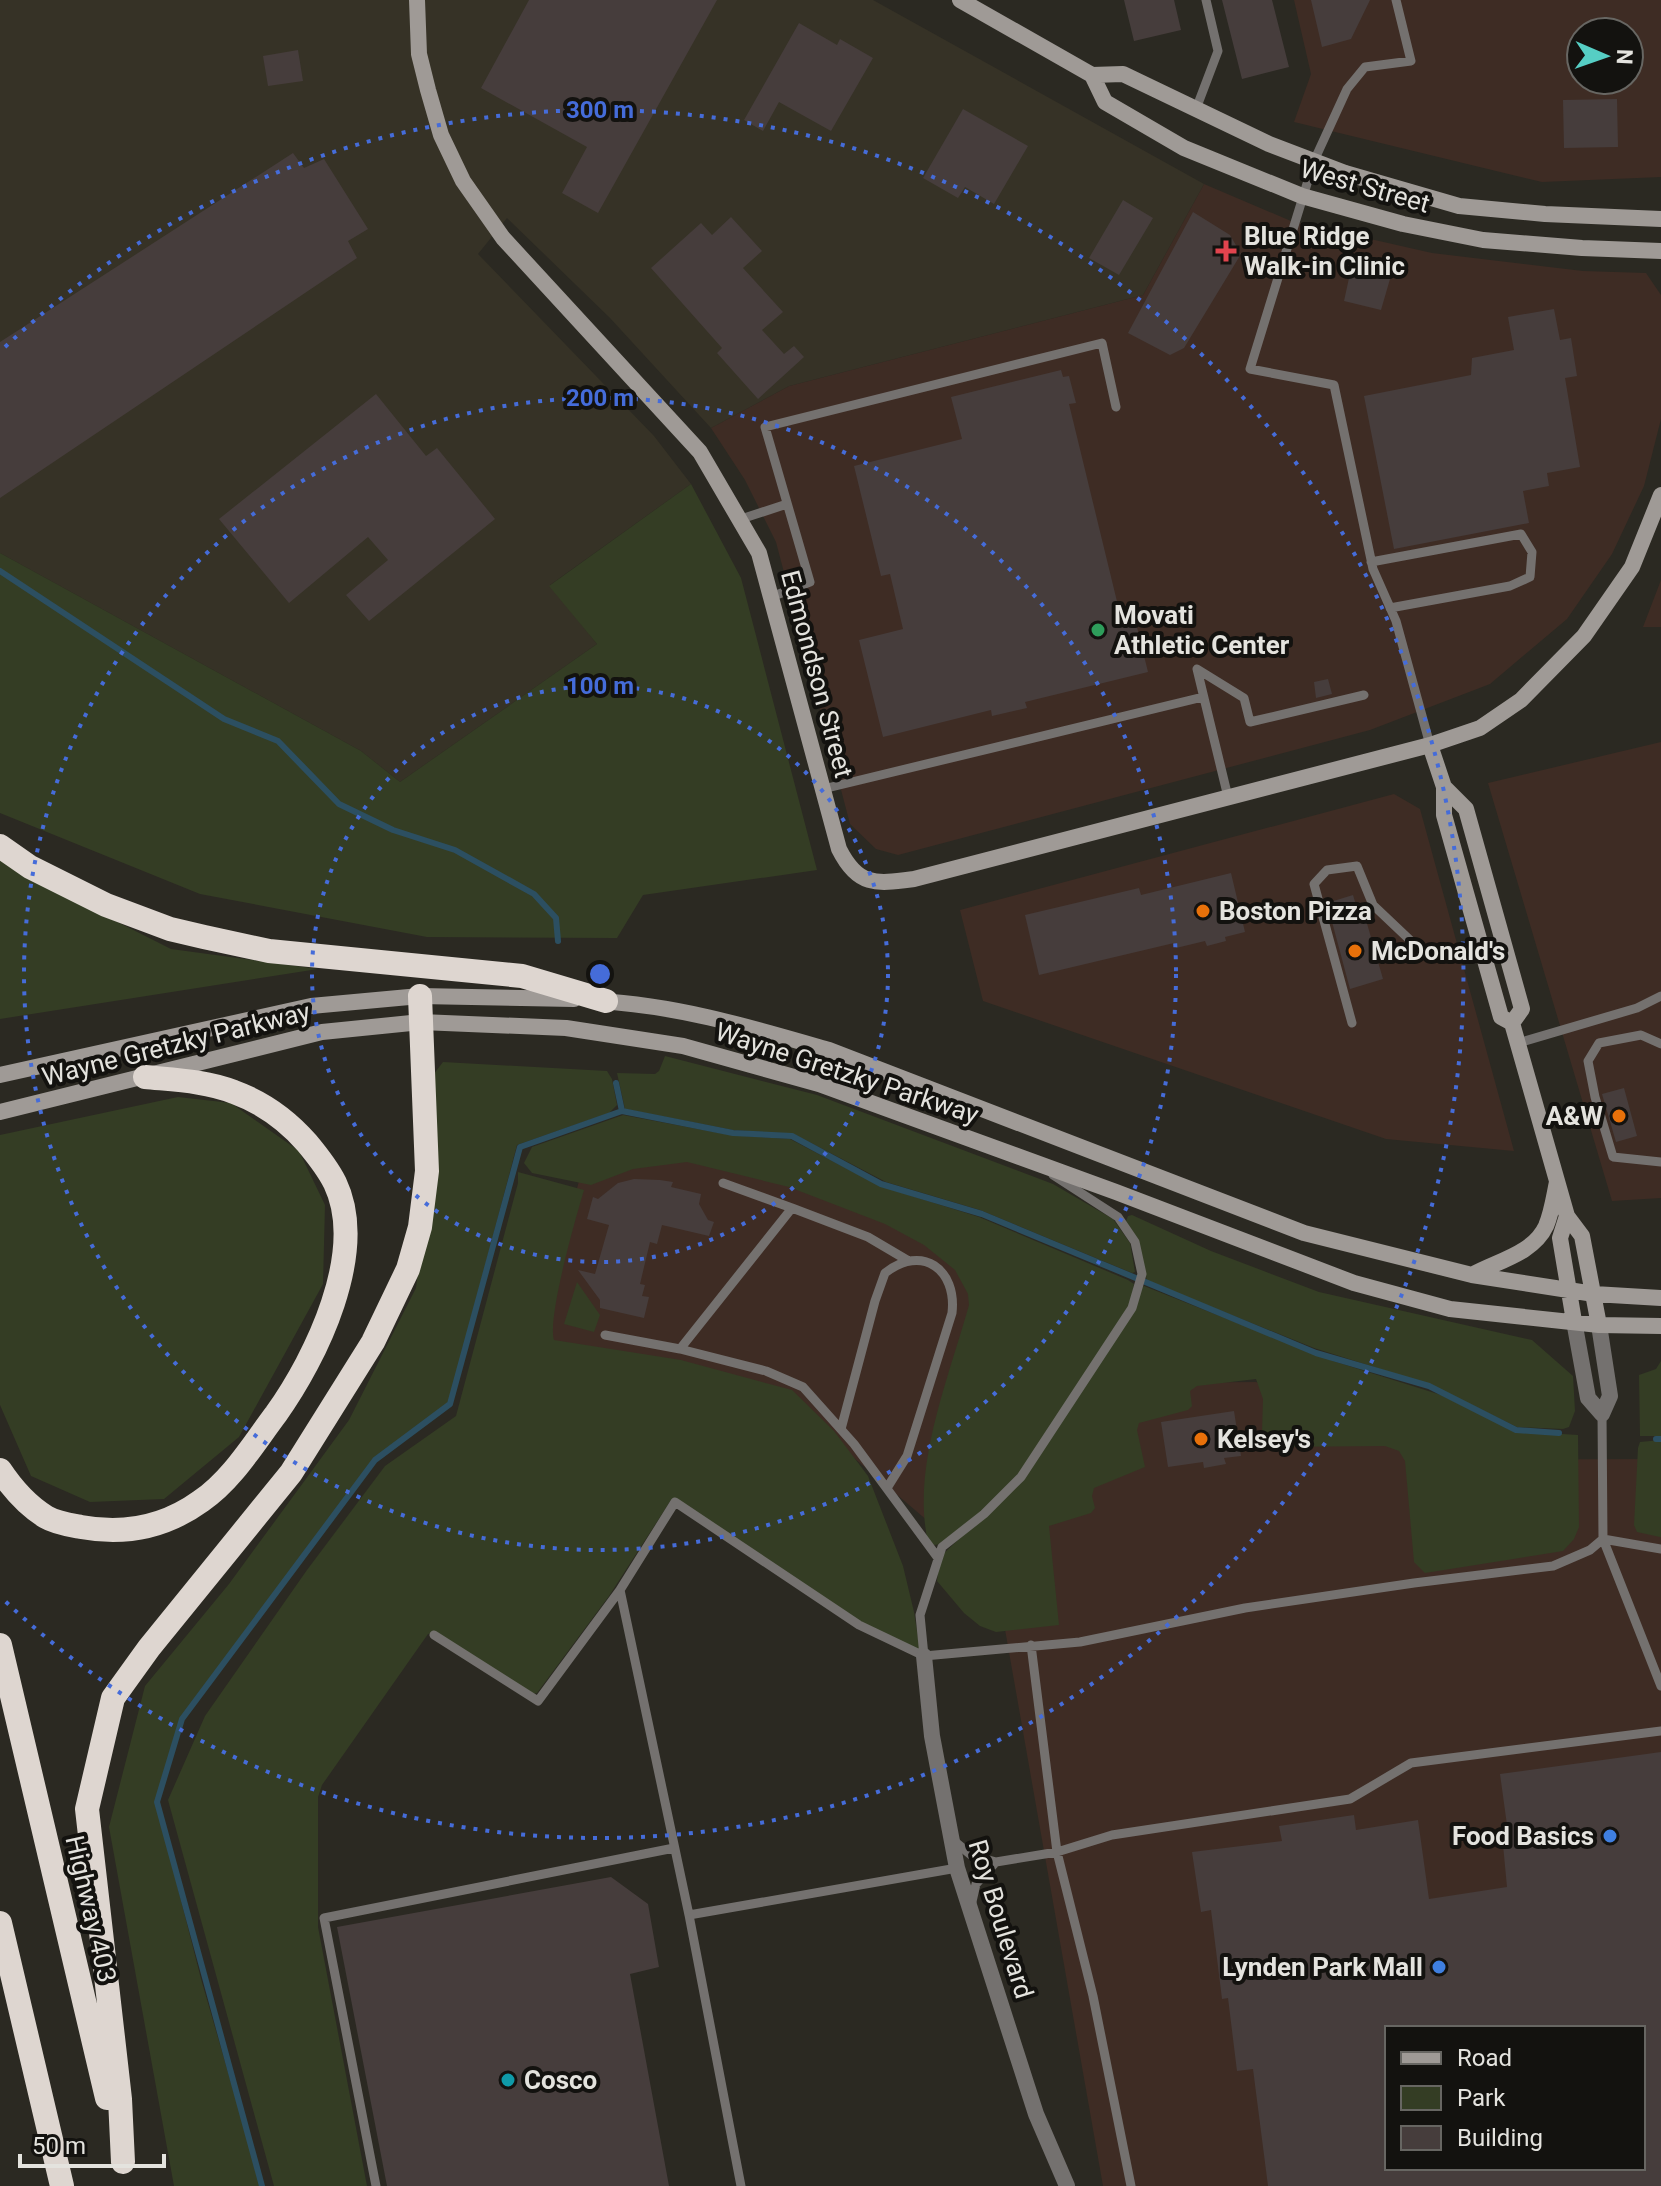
<svg xmlns="http://www.w3.org/2000/svg" width="1661" height="2186" font-family="Roboto,sans-serif">
<rect width="100%" height="100%" fill="#2b2922"/>
<path fill="#3e2c24" fill-rule="evenodd" d="M1294 0H1661V177L1542 182 1294 122 1311 74ZM1581 32H1629V80H1581Z
M1204 184 1291 221 1432 253 1583 271 1646 273 1661 295V419L1644 486 1612 554 1567 619 1490 684 1370 730 898 855 876 849 850 824 776 542 745 480 711 428 789 386 1143 295Z
M1661 580V627H1643Z
M1661 742V1198L1612 1201 1488 783Z
M1394 794 1420 809 1514 1151 1386 1139 983 1001 960 910Z
M590 1140 734 1166 984 1250 929 1522 785 1399 536 1341Z
M1256 1382 1425 1460 1661 1459V2186H1103L1000 1601 1142 1383ZM1387 2028H1643V2168H1387Z"/>
<path fill="#363226" d="M0 0H873L1204 184 1143 295 789 386 711 428 610 318 507 218 478 254 654 436 691 484 550 585 597 644 400 782 361 751 0 553Z"/>
<path fill="#343d24" d="M691 484 741 578 817 870 643 895 617 938 427 937 200 894 0 813V553L361 751 400 782 597 644 549 586Z
M0 856 56 891 171 949 318 969 0 1019Z
M665 1056 817 1095 1053 1184 1113 1219 1130 1243 1135 1272 1132 1273 980 1210 886 1182 794 1134 733 1130 625 1109 617 1073 655 1074 659 1071Z
M443 1062 607 1071 612 1079 617 1105 609 1113 517 1145 449 1402 374 1458 181 1717 156 1802 201 1979 261 2186H174L109 1827 145 1686 229 1584 349 1420 416 1288 436 1129 433 1075Z
M178 1097 231 1103 299 1151 325 1205 323 1284 239 1437 164 1499 90 1502 31 1476 0 1405V1135Z
M623 1115 730 1135 790 1139 880 1186 979 1217 1128 1280 1134 1284 1130 1306 1019 1475 985 1509 942 1544 934 1545 928 1542C911 1468 949 1377 969 1305L968 1294 955 1270 924 1245 885 1224 789 1187 687 1162 633 1169 591 1185 532 1173 524 1163 532 1147Z
M518 1172 584 1190C576 1217 547 1318 554 1340L681 1360 792 1390 834 1431 868 1476 903 1566 914 1612 920 1651 860 1623 671 1500 609 1596 537 1693 532 1694 433 1633 428 1634 322 1785 318 1797V1927L367 2186H274L168 1800 205 1716 307 1570 385 1466 456 1416 518 1183Z
M1132 1215 1211 1251 1319 1292 1532 1340 1573 1376 1575 1411 1569 1427 1563 1429 1517 1427 1431 1385 1314 1348 1147 1281 1138 1240 1126 1221 1128 1216Z
M577 1282 600 1315 594 1332 564 1324Z
M1144 1286 1333 1361 1441 1395 1515 1431 1578 1435 1579 1527 1574 1539 1563 1551 1425 1573 1414 1562 1405 1461 1399 1451 1385 1446 1273 1447 1262 1432 1263 1399 1256 1379 1197 1386 1190 1391 1192 1406 1188 1410 1139 1423 1137 1430 1145 1467 1094 1488 1092 1496 1095 1508 1091 1513 1049 1526 1059 1625 996 1632 980 1626 964 1613 937 1581 940 1557 1012 1489 1141 1287Z
M1661 1361V1436H1640L1639 1375 1656 1369Z
M1661 1440V1537H1660L1637 1532 1634 1525 1638 1448 1640 1442Z"/>
<g fill="none" stroke-linecap="round" stroke-linejoin="round">
<path stroke="#2c4f61" stroke-width="6" d="M0 571 224 719 278 741 339 804 393 830 455 850 534 894 556 918 558 941
M616 1083 622 1111
M1656 1439H1661
M262 2186 157 1802 182 1719 375 1460 450 1404 520 1147 622 1111 733 1133 792 1136 881 1184 982 1214 1316 1353 1429 1386 1516 1430 1559 1433"/>
</g>
<path fill="#463d3c" fill-rule="evenodd" d="M529 0H717L598 213 562 193 587 147 481 88Z
M1124 0H1174L1181 30 1134 41Z
M1222 0H1272L1289 67 1242 79Z
M1311 0H1370L1351 39 1322 47Z
M799 23 837 45 840 39 873 58 831 131 779 102 763 131 744 120Z
M298 50 303 81 268 86 263 56Z
M1617 99 1618 147 1564 148 1563 100Z
M963 109 1028 146 994 204 965 187 958 198 923 178Z
M293 153 304 168 324 159 368 229 348 241 357 258 0 498V342Z
M1123 200 1153 218 1119 275 1089 258Z
M1193 212 1230 235 1241 254 1184 348 1170 355 1128 333Z
M731 217 762 251 743 268 783 312 762 330 784 354 794 346 804 357 758 399 717 353 722 348 651 268 701 223 712 235Z
M1351 269 1390 279 1381 310 1344 301Z
M1554 309 1560 340 1571 338 1577 376 1565 378 1580 467 1547 473 1549 486 1523 491 1529 523 1394 549 1364 396 1471 375 1472 358 1514 350 1508 317Z
M1061 370 1063 377 1069 376 1076 403 1069 404 1122 622 1135 619 1148 672 1025 702 1027 708 992 716 991 710 883 737 859 640 903 629 890 574 881 576 854 466 962 439 951 397Z
M376 394 426 456 437 448 495 519 369 621 346 595 388 560 368 537 289 603 219 519Z
M1328 679 1332 694 1316 698 1314 682Z
M1231 873 1245 932 1225 937 1226 941 1207 946 1205 941 1176 948 1174 943 1039 975 1025 915 1139 888 1141 895Z
M1353 895 1361 922 1366 920 1383 979 1350 989 1327 903Z
M1624 1088 1637 1136 1616 1142 1602 1094Z
M634 1179 660 1180 673 1182 671 1187 701 1194 699 1204 708 1220 714 1222 709 1236 662 1225 657 1244 650 1242 640 1284 645 1285 642 1296 649 1297 644 1318 600 1308V1300L578 1270 595 1274 609 1225 587 1219 593 1197 598 1199 618 1183Z
M1234 1411 1241 1456 1224 1458 1226 1464 1204 1468 1203 1462 1168 1467 1161 1422Z
M1661 1752V2186H1268L1253 2069 1237 2071 1228 1998 1222 1999 1211 1910 1201 1912 1192 1852 1282 1841 1279 1826 1354 1815 1356 1830 1418 1820 1429 1899 1507 1887 1502 1834 1507 1825 1500 1774ZM1387 2028H1643V2168H1387Z
M611 1877 648 1904 659 1967 630 1974 669 2186H387L337 1927Z"/>
<g fill="none" stroke-linecap="round" stroke-linejoin="round">
<path stroke="#74716f" stroke-width="9" d="M1396 0 1411 61 1365 67 1347 89 1314 161 1250 369 1334 385 1373 569 1396 621 1430 745
M1196 109 1218 51 1206 0
M741 519 787 504
M1371 562 1521 534 1532 552 1530 577 1510 586 1390 608
M771 597 810 582 765 427 1102 343 1116 407
M1197 669 1244 698 1250 722 1364 695
M1197 669 1228 797
M823 789 1203 697
M1352 1023 1314 884 1327 870 1357 866 1373 905 1411 941
M1518 1043 1637 1008 1661 996
M1661 1044 1641 1035 1599 1043 1588 1061 1595 1097 1613 1157 1661 1162
M723 1183 792 1208
M907 1260 868 1237 792 1208 680 1349 766 1371 803 1387 854 1444 938 1558
M605 1335 680 1349
M1602 1414 1603 1539 1661 1686
M841 1429 875 1301 885 1273C922 1244 957 1269 952 1313L907 1456 887 1488
M1603 1539 1661 1549
M434 1635 538 1701 620 1590
M1031 1645 1057 1852 1093 1996 1131 2186
M924 1656 920 1615 942 1547 984 1514 1021 1477 1132 1308 1142 1274 1135 1242 1118 1217 1053 1175
M953 1840 971 1855 996 1862 1057 1852 1112 1835 1350 1799 1411 1763 1661 1731
M971 1906 976 1884 996 1862
M689 1915 620 1590 675 1502 859 1625 924 1656 1080 1642 1245 1608 1414 1583 1553 1566 1590 1550 1603 1539
M376 2186 324 1918 674 1848
M741 2186 689 1915 957 1868"/>
<path stroke="#74716f" stroke-width="16" d="M1574 1321 1588 1398 1602 1414 1610 1396 1599 1325
M924 1656 932 1736 957 1868 1036 2114 1067 2186"/>
<path stroke="#9f9a96" stroke-width="16" d="M417 0 419 54 428 90 441 135 463 181 503 238 700 452 759 553 839 849C858 887 876 884 914 879L1430 745 1480 728 1521 700 1584 636 1632 567 1661 495
M960 0 1092 75 1123 74 1269 144 1345 173 1459 206 1545 214 1661 219
M1092 75 1105 102 1184 148 1302 196 1403 224 1483 240 1582 248 1661 251
M1430 745 1444 787V815L1501 1017 1512 1023 1567 1216 1582 1236 1599 1325
M1444 787 1466 809 1522 1009 1512 1023
M597 1001C677 1005 753 1028 829 1050L1304 1233 1472 1275 1594 1294 1661 1298
M0 1075 311 1006 420 996 574 999
M0 1112 322 1032 421 1022 566 1028 683 1046 819 1084 1116 1192 1354 1283 1450 1309 1599 1325 1661 1326
M1567 1216 1560 1238 1574 1321
M1472 1275C1497 1261 1533 1254 1546 1226 1552 1212 1554 1196 1557 1182"/>
<path stroke="#ded6d0" stroke-width="24" d="M0 846 30 867 106 905 170 929 204 937 269 951 522 976 606 1001
M0 1470C12 1488 28 1506 46 1517 56 1523 70 1525 81 1527 124 1535 165 1527 201 1501 232 1480 254 1443 276 1414 316 1358 368 1252 335 1183 328 1169 317 1155 307 1143 287 1120 264 1103 234 1092 206 1081 175 1080 145 1077
M0 1645 107 2098
M0 1923 62 2186
M123 2162 120 2099 87 1809 113 1698 149 1648 291 1473 373 1342 408 1269 420 1227 427 1171 420 996"/>
</g>
<g fill="none" stroke="#456cd9" stroke-width="4" stroke-dasharray="4 8">
<circle cx="600" cy="974" r="288"/>
<circle cx="600" cy="974" r="576"/>
<path d="M5 347A864 864 0 1 1 5 1601"/>
</g>
<path fill="#e0444e" stroke="#13120f" stroke-width="3" d="M1222 239h8v8h8v8h-8v8h-8v-8h-8v-8h8z"/>
<circle fill="#2e9e5b" stroke="#13120f" stroke-width="3" cx="1098" cy="630" r="8"/>
<g fill="#e8710a" stroke="#13120f" stroke-width="3">
<circle cx="1203" cy="911" r="8"/>
<circle cx="1355" cy="951" r="8"/>
<circle cx="1619" cy="1116" r="8"/>
<circle cx="1201" cy="1439" r="8"/>
</g>
<g fill="#3f7fe0" stroke="#13120f" stroke-width="3">
<circle cx="1610" cy="1836" r="8"/>
<circle cx="1439" cy="1967" r="8"/>
</g>
<circle fill="#0f9aa8" stroke="#13120f" stroke-width="3" cx="508" cy="2080" r="8"/>
<g text-anchor="middle" dominant-baseline="central" stroke-width="8" stroke-linejoin="round" paint-order="stroke">
<g font-size="26" fill="#e4e3de" stroke="#13120f">
<text transform="translate(1365 186) rotate(16)">West Street</text>
<text transform="translate(817 674) rotate(75)">Edmondson Street</text>
<text transform="translate(176 1044) rotate(-14)">Wayne Gretzky Parkway</text>
<text transform="translate(847 1073) rotate(18)">Wayne Gretzky Parkway</text>
<text transform="translate(91 1909) rotate(77)">Highway 403</text>
<text transform="translate(1001 1919) rotate(73)">Roy Boulevard</text>
</g>
<g font-size="26" font-weight="bold" fill="#e4e3de" stroke="#13120f" text-anchor="start">
<text x="1244" y="236">Blue Ridge<tspan x="1244" dy="30">Walk-in Clinic</tspan></text>
<text x="1114" y="615">Movati<tspan x="1114" dy="30">Athletic Center</tspan></text>
<text x="1219" y="911">Boston Pizza</text>
<text x="1371" y="951">McDonald's</text>
<text x="1603" y="1116" text-anchor="end">A&amp;W</text>
<text x="1217" y="1439">Kelsey's</text>
<text x="1594" y="1836" text-anchor="end">Food Basics</text>
<text x="1423" y="1967" text-anchor="end">Lynden Park Mall</text>
<text x="524" y="2080">Cosco</text>
</g>
</g>
<circle cx="600" cy="974" r="12" fill="#456cd9" stroke="#13120f" stroke-width="4"/>
<g font-size="24" text-anchor="middle" font-weight="bold" fill="#456cd9" stroke="#13120f" stroke-width="8" stroke-linejoin="round" paint-order="stroke">
<text x="600" y="118">300 m</text>
<text x="600" y="406">200 m</text>
<text x="600" y="694">100 m</text>
</g>
<rect x="1385" y="2026" width="260" height="144" fill="#13120f" stroke="#676662" stroke-width="2"/>
<rect x="1401" y="2052" width="40" height="12" fill="#9f9a96" stroke="#676662" stroke-width="2"/>
<text x="1457" y="2066" font-size="24" fill="#e4e3de">Road</text>
<rect x="1401" y="2086" width="40" height="24" fill="#343d24" stroke="#676662" stroke-width="2"/>
<text x="1457" y="2106" font-size="24" fill="#e4e3de">Park</text>
<rect x="1401" y="2126" width="40" height="24" fill="#463d3c" stroke="#676662" stroke-width="2"/>
<text x="1457" y="2146" font-size="24" fill="#e4e3de">Building</text>
<g transform="translate(1605 56) rotate(92)"><circle r="38" fill="#13120f" stroke="#676662" stroke-width="2"/>
<path d="M0-6L14 30L0 20L-14 30Z" fill="#56cec4"/>
<text y="-12" font-size="22" font-weight="bold" text-anchor="middle" fill="#e4e3de">N</text>
</g>
<path d="M20 2154v12h144v-12" fill="none" stroke="#e4e3de" stroke-width="4"/>
<text x="32" y="2154" font-size="24" fill="#e4e3de" stroke="#13120f" stroke-width="6" paint-order="stroke">50 m</text>
</svg>
